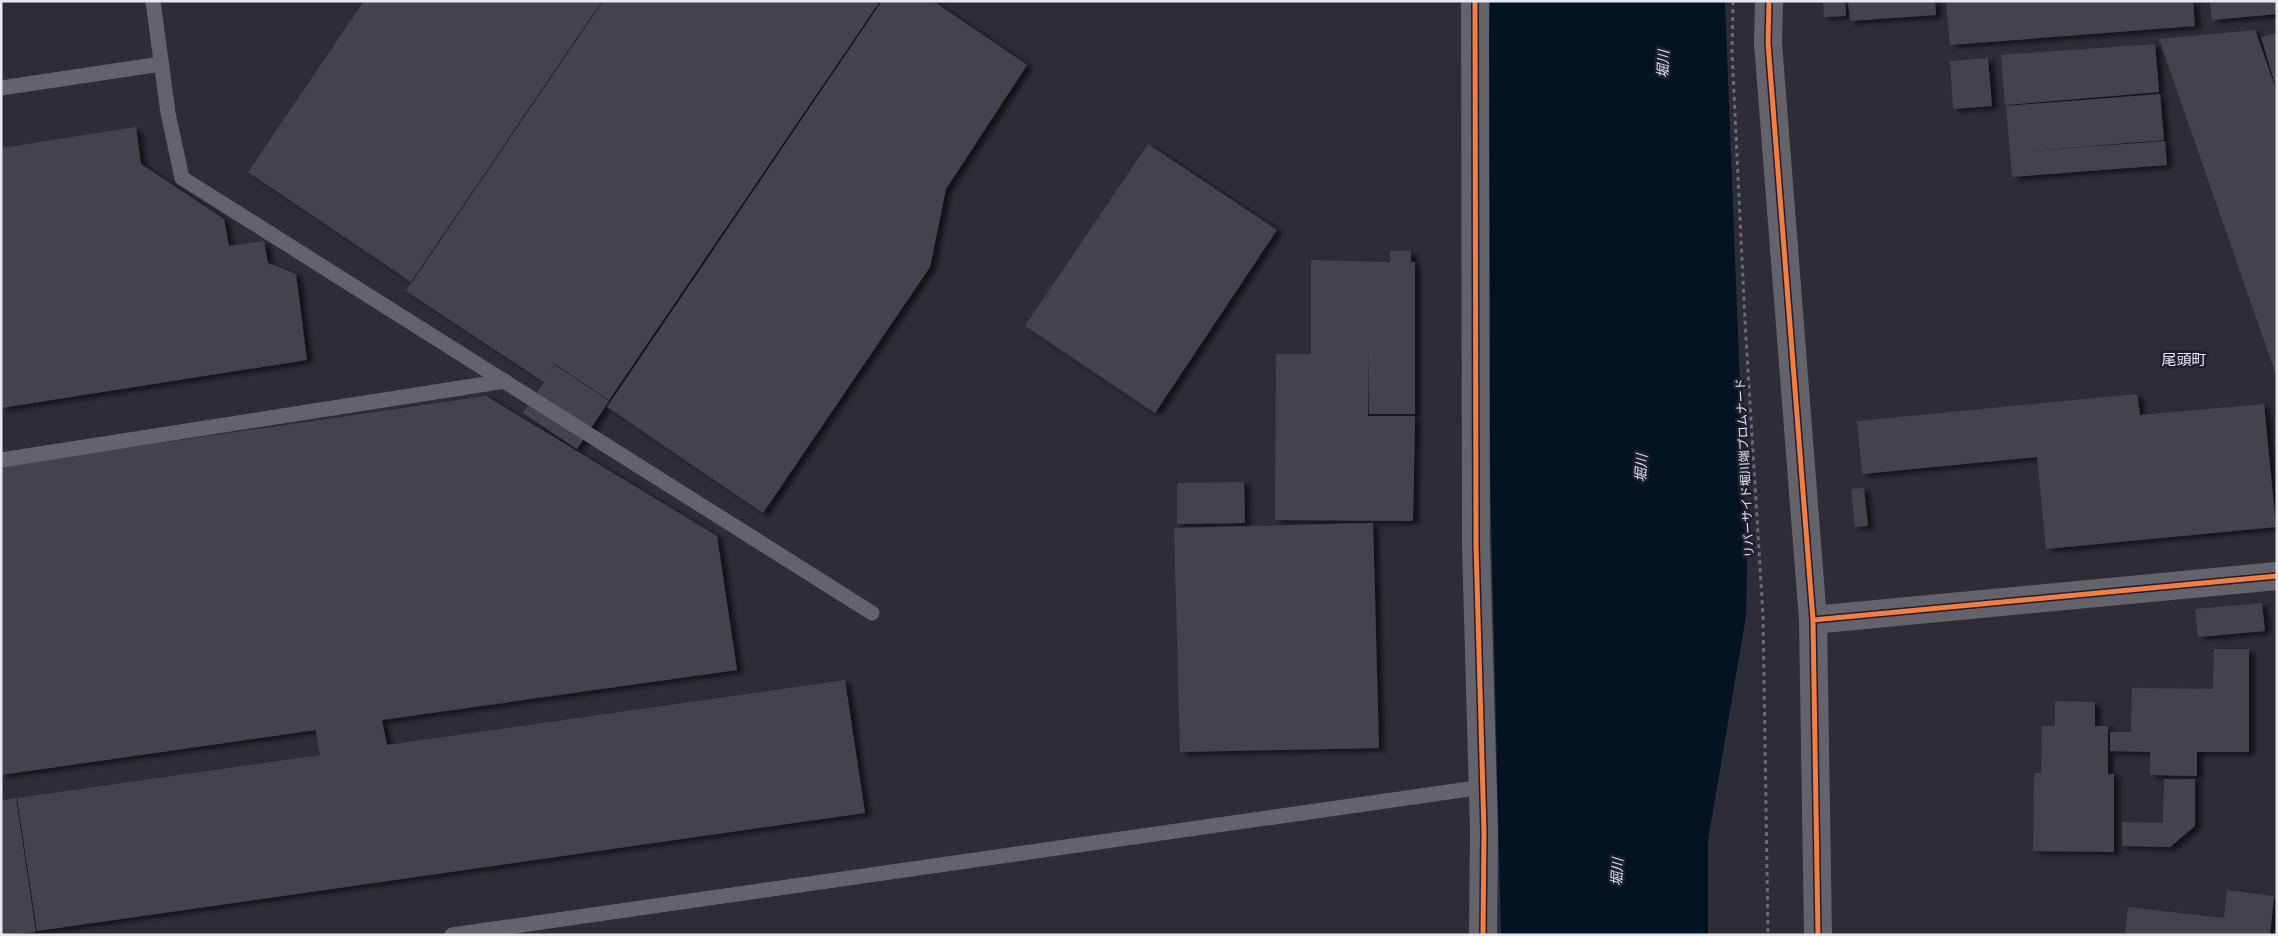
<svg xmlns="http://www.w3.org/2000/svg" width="2278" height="936" font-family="'Crimson Pro','Noto Sans JP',serif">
<defs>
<filter id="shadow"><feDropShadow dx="5.5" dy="3" stdDeviation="2.5" flood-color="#0009"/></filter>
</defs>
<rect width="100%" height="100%" fill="#2e2c36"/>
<path fill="#041323" d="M1490 1H1725L1747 565 1746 616 1708 840V935H1501L1484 218Z"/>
<path fill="#45434c" filter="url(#shadow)" d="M364 1H602L411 282 248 172Z
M603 1H880L609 400 555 364 549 373 555 365 609 401 577 449 523 413 544 382 406 291Z
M882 1H933L1027 65 946 189 930 267 763 513 607 407Z
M1823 1H1845L1846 16 1824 17Z
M1848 1H1935L1936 15 1850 21Z
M1946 1H2193L2195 26 1950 45Z
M2210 1H2277V14L2212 20Z
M2255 30 2277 92 2276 375 2159 39Z
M2277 33V87H2276L2261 37Z
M2155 44 2159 92 2005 105 2001 55Z
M1988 58 1992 106 1953 109 1950 61Z
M2160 94 2164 140 2019 152 2165 141 2167 165 2012 177 2006 106Z
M136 127 141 164 224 219 229 246 264 241 268 263 296 274 307 360 1 408V148Z
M1148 144 1277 230 1155 413 1025 326Z
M1390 251H1411V262H1415V414H1369V346L1368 416H1415L1413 521 1275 520 1276 354H1311V260L1390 262Z
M2137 394 2140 415 2264 404 2276 527 2046 549 2037 457 1862 474 1857 421Z
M486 396 717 536 737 670 382 720 387 745 845 680 865 813 37 931 17 798 320 755 316 730 1 775V466Z
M1244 482 1245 523 1177 524V483Z
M1864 488 1868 526 1855 527 1851 489Z
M1373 523 1379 748 1180 752 1174 528Z
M2262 603 2265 631 2198 637 2195 609Z
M2214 649H2249V752H2197V776L2150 775V752L2110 751V732H2131L2132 688 2213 689Z
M2055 701 2095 702V726H2108V774H2114V852L2033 851 2034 773H2041L2042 726H2055Z
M2164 779H2195V826L2170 847 2122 846V822L2163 823Z
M16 798 36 932 1 935V801Z
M2227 890 2274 896 2270 935H2125L2128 907 2224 918Z"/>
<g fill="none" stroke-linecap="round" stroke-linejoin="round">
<path stroke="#6b6b72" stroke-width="3" stroke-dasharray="4 4" stroke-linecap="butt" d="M1733 1 1732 52 1745 321 1763 616 1768 935"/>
<path stroke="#64636c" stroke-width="15" d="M153 1 168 113 182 178 872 613
M1 88 161 64
M1 460 505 381
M452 935 1483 787"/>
<path stroke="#64636c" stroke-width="28" d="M1813 620 2277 576"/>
<path stroke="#64636c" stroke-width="28" d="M1475 1 1476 545 1484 831 1483 935
M1769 1 1768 43 1813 620 1818 935"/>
<g stroke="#201e30" stroke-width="8">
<path id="cycleway" d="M1475 1 1476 545 1484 831 1483 935
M1769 1 1768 43 1813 620 1818 935
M1813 620 2277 576"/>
</g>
<use href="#cycleway" stroke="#f27e40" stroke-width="5"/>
</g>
<g text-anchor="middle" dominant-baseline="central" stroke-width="5" stroke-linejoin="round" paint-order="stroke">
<g font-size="12" fill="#e8e8f4" stroke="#201e30">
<text transform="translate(1745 468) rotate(-93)">リバーサイド堀川端プロムナード</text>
</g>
<g font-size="14" font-style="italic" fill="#d4e5f5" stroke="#201e30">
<text transform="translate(1663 64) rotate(-88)">堀川</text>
<text transform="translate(1641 468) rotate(-87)">堀川</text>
<text transform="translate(1617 872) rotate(-87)">堀川</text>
</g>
<g font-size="15" fill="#e8e8f4" stroke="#201e30">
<text x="2184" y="360">尾頭町</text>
</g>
</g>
<rect width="2278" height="936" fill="none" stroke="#e8e8f4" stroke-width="5"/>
</svg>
